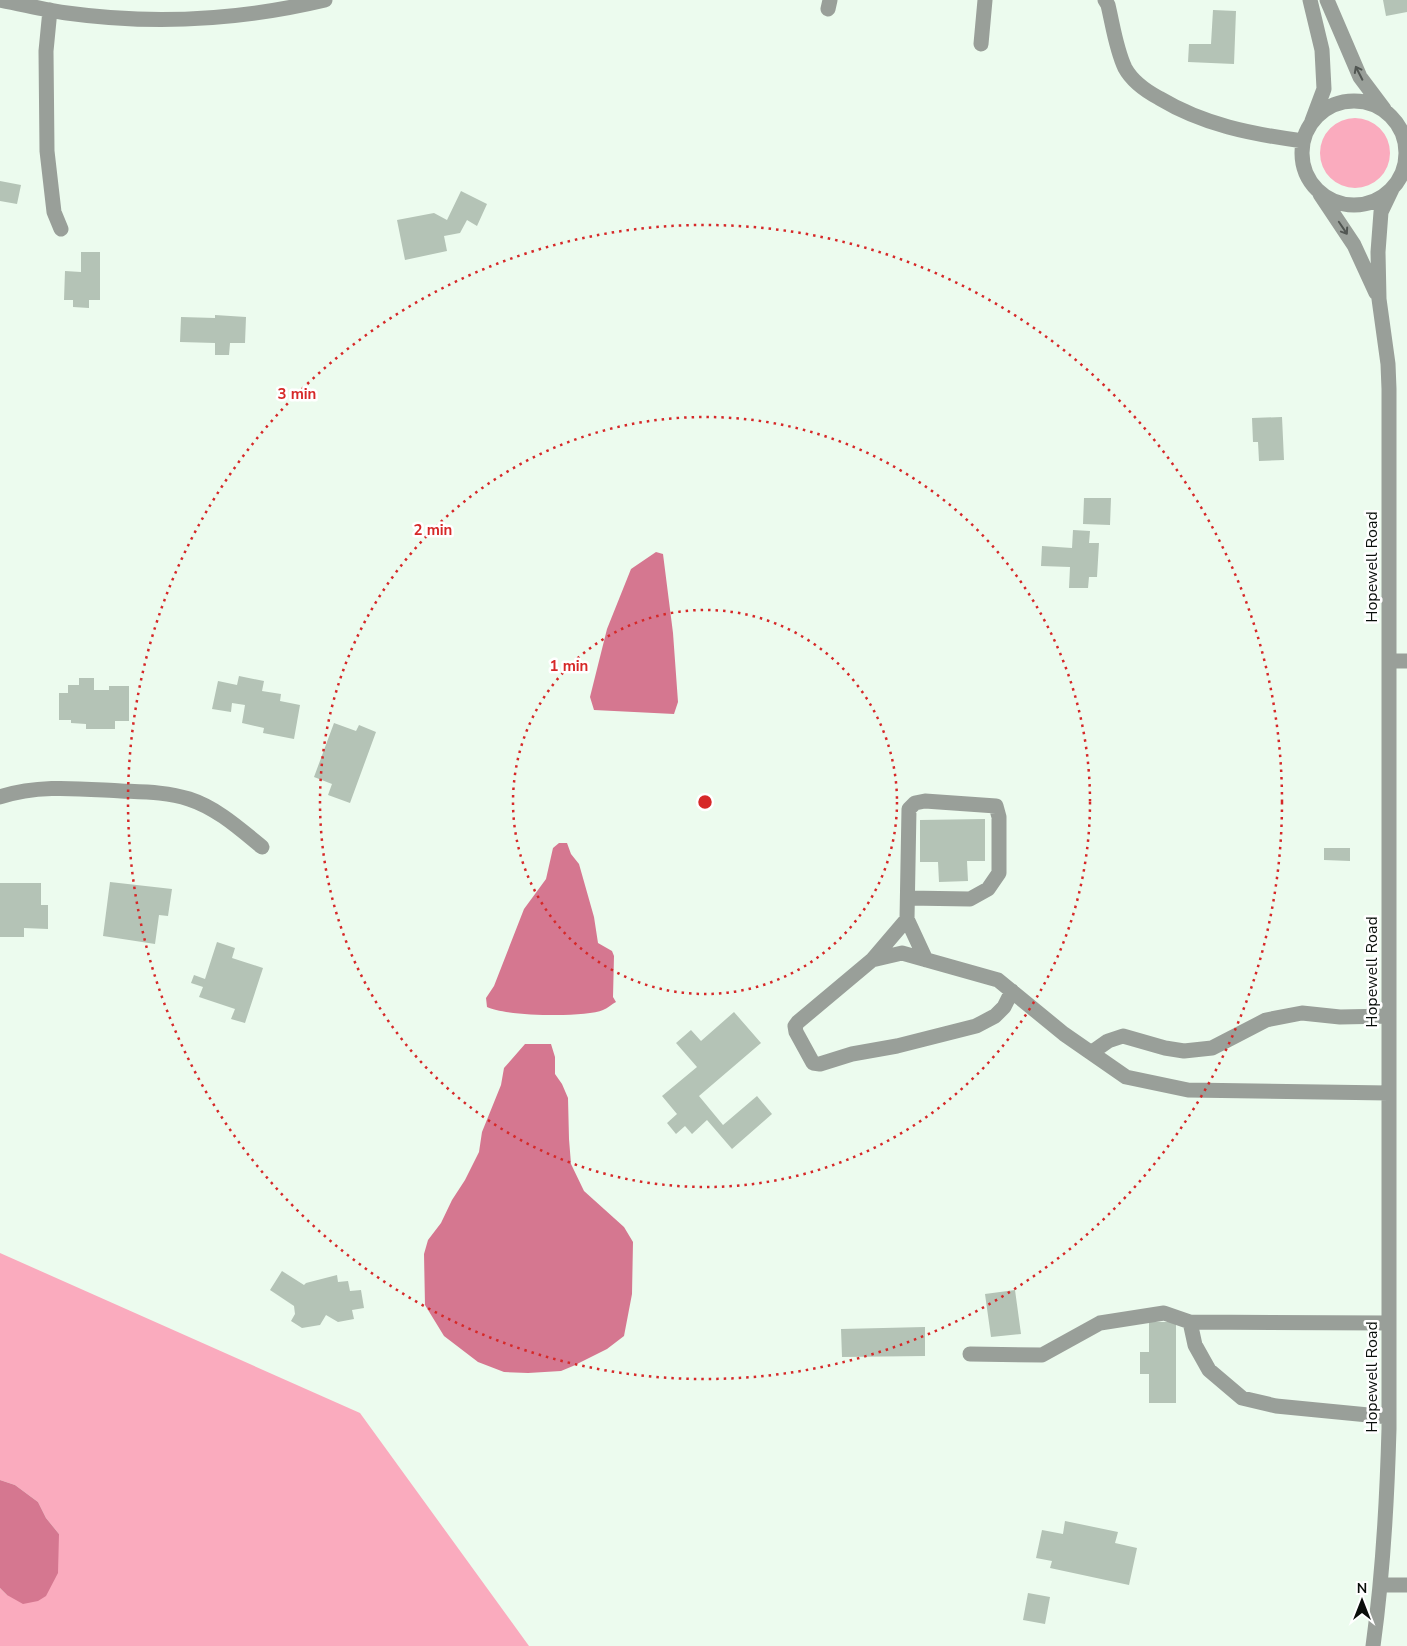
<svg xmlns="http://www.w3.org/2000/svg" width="1407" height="1646" font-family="'Nunito Sans',sans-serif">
<rect width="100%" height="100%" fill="#ecfbee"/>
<path fill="#faabbe" d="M1320 153a35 35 0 1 1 70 0a35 35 0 1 1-70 0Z
M0 1253 360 1413 529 1646H0V1588L7 1595 59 1534 46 1518 38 1502 15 1485 0 1480Z"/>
<path fill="#d57790" d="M656 552 663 554 673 633 678 702 674 714 594 710 590 697 607 629 631 569Z
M559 843H567L571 854 579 864 594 917 598 943 612 951 614 956 613 997 616 1002C612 1004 608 1008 603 1010 585 1018 504 1016 487 1007L486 998 494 986 524 909 546 879 553 848Z
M525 1044H551L555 1057V1074L562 1084 568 1098 569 1139 571 1164 584 1191 624 1227 633 1242 632 1294 624 1336 607 1349 573 1366 561 1371 528 1373 504 1372 478 1362 444 1336 425 1305 424 1254 428 1240 441 1223 452 1200 465 1180 479 1152 482 1132 501 1085 504 1068Z
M0 1480 15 1485 38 1502 46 1518 59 1534 58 1573 46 1596 38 1601 23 1604 7 1595 0 1588Z"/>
<path fill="#b4c3b6" d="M1383 0H1407V12L1386 16Z
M1213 10 1236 11 1234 64 1188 62 1189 44H1211Z
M0 181 21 185 17 204 0 201Z
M461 191 487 204 477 226 467 220 460 233 444 236 447 251 405 260 397 220 434 213 447 220Z
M81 252H100V300H89V308L73 307V300H64L65 271 81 272Z
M215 315 246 317 245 343H230L229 355H215V343L180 342 181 317 215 318Z
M1282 417 1284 460 1259 461 1258 442H1253L1252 418Z
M1084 498H1111L1110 525 1083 524Z
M1073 530 1090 531 1089 543H1099L1097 577H1089L1088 588H1069L1070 567 1041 566 1042 546 1072 548Z
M239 676 264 681 262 691 281 694 280 701 300 705 294 739 263 733 264 728 242 723 245 705 232 703 231 712 212 709 218 681 237 685Z
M79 678H94V690H109V686H129V721H115V729H86V724L71 723V720H59V693H68V685H79Z
M334 723 356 731 359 725 376 732 350 803 328 795 332 784 314 777Z
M985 819V861H967L968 881 939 882 938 862H920V820Z
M1324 848H1350V861L1324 860Z
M110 882 172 889 168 916 159 915 155 944 103 936Z
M0 883H41V905H48V929L24 928V937H0Z
M217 942 235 948 232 958 263 968 245 1023 231 1019 235 1009 199 997 203 987 191 983 194 975 205 979Z
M734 1012 761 1043 699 1096 723 1125 757 1096 772 1114 732 1149 707 1120 692 1134 685 1126 676 1134 667 1123 677 1114 662 1096 697 1067 676 1043 691 1030 701 1041Z
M282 1271 304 1285 306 1283 337 1275 338 1282 348 1281 350 1291 361 1290 364 1308 352 1310 354 1319 338 1322 326 1315 320 1325 302 1328 291 1321 295 1314 294 1306 270 1290Z
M1015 1290 1021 1334 991 1337 985 1294Z
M1149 1322H1176V1403H1149V1374H1140V1352H1149Z
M925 1327V1356L842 1357 841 1329Z
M1065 1521 1118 1532 1115 1543 1137 1548 1129 1585 1050 1568 1052 1561 1036 1558 1042 1530 1063 1534Z
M1028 1593 1050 1597 1045 1624 1023 1620Z"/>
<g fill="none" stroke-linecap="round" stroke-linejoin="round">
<path stroke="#999f99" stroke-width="15" d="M0 0C22 4 45 10 67 13 153 25 241 20 325 0
M1105 0 1108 5C1113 26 1116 49 1125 68 1132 81 1146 91 1159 98 1204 125 1251 134 1303 141
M1310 0 1322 50 1324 89 1312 121
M1327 0 1360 77 1384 109
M828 9 830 0
M50 10 46 51 47 151 54 212 61 229
M981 44 985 0
M1302 153a52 52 0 1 1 104 0a52 52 0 1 1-104 0Z
M1320 194 1354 245 1376 293
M1389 661H1407
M0 797C39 784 81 789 121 791 144 792 167 792 189 799 217 808 240 829 262 847
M908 898 970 899 988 889 999 873V817L996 806 925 801 915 803 909 809 907 919 926 960
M872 960 907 919
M1012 991 1004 1007 995 1016 976 1026 897 1046 852 1054 820 1064 813 1063 796 1032 795 1026 798 1022 872 960 902 953 998 980 1064 1034 1126 1077 1188 1090 1389 1093
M1091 1053 1108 1041 1123 1036 1165 1048 1184 1051 1212 1048 1266 1020 1302 1013 1340 1017 1389 1016
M1190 1322 1195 1345 1209 1370 1242 1398 1276 1406 1389 1417
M970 1354 1042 1355 1100 1323 1164 1313 1190 1322 1389 1323
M1381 1585H1407
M1373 1646C1383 1574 1387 1502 1389 1429V389L1388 364 1379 299 1378 252 1381 212 1392 189"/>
</g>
<defs><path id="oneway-shaft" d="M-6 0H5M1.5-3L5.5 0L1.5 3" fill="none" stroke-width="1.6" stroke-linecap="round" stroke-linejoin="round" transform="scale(1.25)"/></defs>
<g stroke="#515652">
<use href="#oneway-shaft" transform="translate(1359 73) rotate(-117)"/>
<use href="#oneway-shaft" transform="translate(1343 228) rotate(56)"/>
</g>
<g fill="none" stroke="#d62828" stroke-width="2.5" stroke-dasharray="2.5 5">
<circle cx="705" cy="802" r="192"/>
<circle cx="705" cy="802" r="385"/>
<circle cx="705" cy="802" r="577"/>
</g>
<g text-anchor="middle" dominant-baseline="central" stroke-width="5" stroke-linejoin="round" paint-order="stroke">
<g font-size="16" fill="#090e0a" stroke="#fff">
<text transform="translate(1372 567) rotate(-90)">Hopewell Road</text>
<text transform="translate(1372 972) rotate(-90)">Hopewell Road</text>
<text transform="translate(1372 1377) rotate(-90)">Hopewell Road</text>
</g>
</g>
<circle cx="705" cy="802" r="8" fill="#d62828" stroke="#fff" stroke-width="2.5"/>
<g font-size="15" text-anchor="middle" font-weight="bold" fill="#d62828" stroke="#fff" stroke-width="5" stroke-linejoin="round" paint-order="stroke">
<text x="297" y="399">3 min</text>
<text x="433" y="535">2 min</text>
<text x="569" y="671">1 min</text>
</g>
<g transform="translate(1362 1601)" stroke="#ffffff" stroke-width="4" paint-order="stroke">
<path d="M0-4L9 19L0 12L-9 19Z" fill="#090e0a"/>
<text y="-8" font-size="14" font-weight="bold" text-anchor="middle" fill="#090e0a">N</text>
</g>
</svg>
